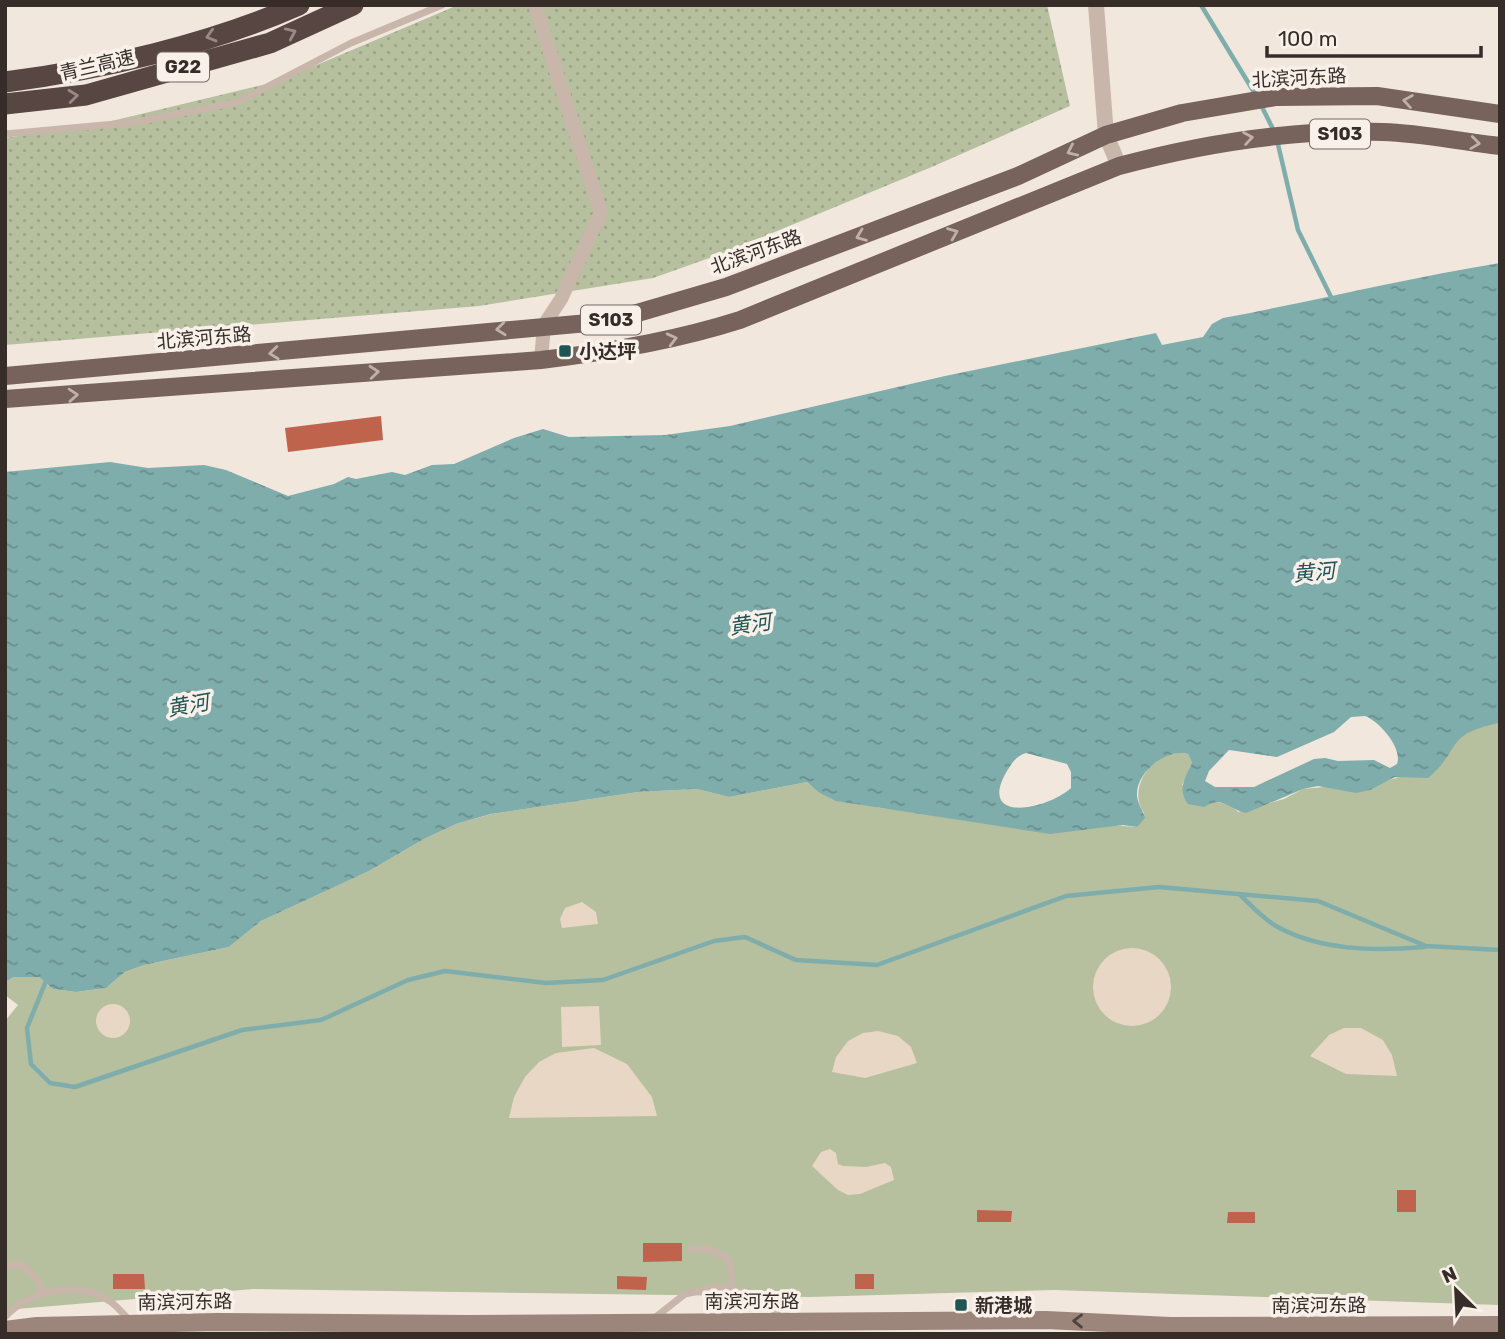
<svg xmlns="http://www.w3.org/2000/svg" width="1505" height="1339" font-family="Rubik,'Noto Sans SC',sans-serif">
<defs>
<pattern id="grass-dots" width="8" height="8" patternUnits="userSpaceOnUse" patternTransform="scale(1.75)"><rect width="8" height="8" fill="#b6bf9e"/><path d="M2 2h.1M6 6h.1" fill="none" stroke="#9da488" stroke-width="1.8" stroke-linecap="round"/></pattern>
<pattern id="water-ripples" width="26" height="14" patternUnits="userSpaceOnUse" patternTransform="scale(1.75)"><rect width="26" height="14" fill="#7eadac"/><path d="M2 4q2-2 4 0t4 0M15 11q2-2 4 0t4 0" fill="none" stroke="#688d8c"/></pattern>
</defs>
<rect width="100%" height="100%" fill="#f1e7dd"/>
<path fill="url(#grass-dots)" d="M458 5H1047L1070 106 934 166 729 251 653 278 479 306 5 345V138L95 125 279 81Z"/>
<path fill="#b6bf9e" d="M1500 723V1305L1054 1290 809 1297 253 1289 5 1310V1021L18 1005 5 995V982L14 977H39L53 989 76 992 106 988 125 972 144 965 229 947 261 921 369 871 424 839 456 824 492 814 638 792 697 789 729 797 807 782 818 792 880 808 1137 827 1144 813C1125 786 1157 746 1188 754L1192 763 1182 785 1213 802 1230 804 1238 812 1284 799 1303 789 1386 781 1442 764C1459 734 1466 729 1500 723Z"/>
<path fill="#e8d7c5" d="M582 902 596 912 598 924 562 928 560 919 565 908Z
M1093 987a39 39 0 1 1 78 0a39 39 0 1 1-78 0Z
M96 1021a17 17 0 1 1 34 0a17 17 0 1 1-34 0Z
M599 1006 601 1045 562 1047 561 1007Z
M1344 1028H1361L1383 1040 1392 1055 1397 1076 1346 1074 1310 1056 1329 1035Z
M878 1031 898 1036 911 1047 917 1063 865 1078 832 1072 836 1057 848 1041 863 1033Z
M594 1048 627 1064 652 1097 657 1116 509 1118 514 1097 525 1077 539 1062 556 1053Z
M830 1149 836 1153 838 1164 843 1166 866 1167 885 1163 891 1167 894 1180 860 1194 848 1195 838 1190 812 1166 821 1152Z"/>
<path fill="url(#water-ripples)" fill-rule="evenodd" d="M1500 263V723C1443 734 1463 749 1428 778L1395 777 1370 790 1356 793 1318 786 1303 789 1246 813C1228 809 1223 795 1204 807L1188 804C1177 789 1185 778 1192 763L1188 754C1166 748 1135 773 1137 796 1138 805 1143 810 1145 818L1137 827 1123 825 1050 834 836 801 818 792 807 782 729 797 697 789 638 792 491 814 456 824 424 839 369 871 261 921 229 947 144 965 125 972 106 988 76 992 53 989 39 977H14L5 982V472L110 462 148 468 204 465 226 470 288 496 334 484 348 477 356 479 392 472 405 475 432 465 454 464 514 438 543 429 569 437 665 435 730 426 945 376 1156 333 1162 345 1203 337 1212 324 1223 318C1315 301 1407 278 1500 263ZM1365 716C1379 721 1403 748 1397 764L1390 768 1374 760 1338 761 1325 758 1314 759 1254 787H1215L1205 781 1209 771 1229 750 1277 757 1334 732 1351 717ZM1026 753 1067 764 1071 772V788C1047 810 976 824 1007 771 1012 763 1016 756 1026 753Z"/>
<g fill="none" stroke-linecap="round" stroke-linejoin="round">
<path stroke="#7eadac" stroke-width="4.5" d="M1201 5 1257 97
M1261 105 1274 131
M1277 140 1298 230 1332 299
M1239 894C1250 904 1262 918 1276 926 1320 951 1375 951 1424 947
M48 976 27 1028 31 1064 50 1083 75 1087 242 1030 321 1020 408 980 445 971 546 983 603 980 714 941 745 937 796 960 877 965 1066 896 1159 887 1318 901 1426 946 1500 950"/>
</g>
<path fill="#c0634d" d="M381 416 383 440 288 452 285 428Z
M1397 1190H1416V1212H1397Z
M977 1210 1012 1211 1011 1222H977Z
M1228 1212H1255V1223H1227Z
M643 1243H682V1261L643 1262Z
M113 1274H144L145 1289H113Z
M855 1274H874V1289H855Z
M617 1276 647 1277 646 1290 617 1289Z"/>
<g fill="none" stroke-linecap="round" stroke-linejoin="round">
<path stroke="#c9b6aa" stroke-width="7" d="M5 134 137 122 238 102 351 43 442 5
M691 1249 710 1250 725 1256 732 1271V1290
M5 1266 22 1265 36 1278 44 1294
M5 1317C29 1290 80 1280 111 1302 118 1307 124 1315 130 1321
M653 1319 685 1294 718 1287 756 1295 783 1319"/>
<path stroke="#c9b6aa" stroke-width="14" d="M535 5 601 212 561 299 544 325 541 360"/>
<path stroke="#c9b6aa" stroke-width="16" d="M1096 5 1106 135 1119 166"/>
<path stroke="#9c857b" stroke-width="18" d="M5 1330 37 1326 218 1322 468 1324 1046 1320 1170 1326 1500 1325"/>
<path stroke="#77635b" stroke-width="18" d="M5 376 610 321 726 287 1018 176 1106 135 1182 113 1276 97 1377 96 1500 114
M5 399 541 360C609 352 674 341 740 320L1119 166C1205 143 1293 129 1383 132 1422 133 1461 142 1500 146"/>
<path stroke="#574641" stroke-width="21" d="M5 82C100 70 211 44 299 5
M5 104 86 95 270 43 353 5"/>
</g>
<defs><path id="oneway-chevron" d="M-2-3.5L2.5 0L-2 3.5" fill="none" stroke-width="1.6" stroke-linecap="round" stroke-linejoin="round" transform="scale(1.75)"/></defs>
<g stroke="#988a84">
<use href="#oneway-chevron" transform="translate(291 33) rotate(-24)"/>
<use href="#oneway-chevron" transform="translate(211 36) rotate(164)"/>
<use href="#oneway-chevron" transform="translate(73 96) rotate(-6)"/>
</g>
<g stroke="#beb1a9">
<use href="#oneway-chevron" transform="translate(1408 101) rotate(-171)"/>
<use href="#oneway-chevron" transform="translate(1248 138) rotate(-9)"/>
<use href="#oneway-chevron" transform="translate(1475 143) rotate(7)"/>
<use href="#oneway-chevron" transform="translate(1072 151) rotate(155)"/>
<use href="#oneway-chevron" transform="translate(953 233) rotate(-22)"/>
<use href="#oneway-chevron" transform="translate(861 236) rotate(159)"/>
<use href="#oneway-chevron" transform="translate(501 329) rotate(174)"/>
<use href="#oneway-chevron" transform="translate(672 339) rotate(-14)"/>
<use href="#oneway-chevron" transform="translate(274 353) rotate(174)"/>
<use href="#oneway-chevron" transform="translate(374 372) rotate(-5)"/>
<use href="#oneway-chevron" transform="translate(73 395) rotate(-4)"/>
</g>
<use stroke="#50433e" href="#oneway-chevron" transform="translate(1078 1321) rotate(-179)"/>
<g fill="#205556" stroke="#f9f1e9" stroke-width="2.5">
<rect x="558" y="344" width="14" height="14" rx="3.5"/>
<rect x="954" y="1298" width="14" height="14" rx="3.5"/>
</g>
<g text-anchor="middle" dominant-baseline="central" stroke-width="7" stroke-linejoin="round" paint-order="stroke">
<g fill="#f9f1e9" stroke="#706863" stroke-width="2">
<rect x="157" y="52.5" width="52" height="29" rx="5"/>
<rect x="1310" y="119.5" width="60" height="29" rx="5"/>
<rect x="581" y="305.5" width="60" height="29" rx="5"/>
</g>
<g font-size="18" font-weight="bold" fill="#362d29">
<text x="183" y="67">G22</text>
<text x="1340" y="134">S103</text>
<text x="611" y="320">S103</text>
</g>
<g font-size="19" fill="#362d29" stroke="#f9f1e9">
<text transform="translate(97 65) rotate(-13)">青兰高速</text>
<text transform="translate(1299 78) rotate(-3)">北滨河东路</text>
<text transform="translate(756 252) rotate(-20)">北滨河东路</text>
<text transform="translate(204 338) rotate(-5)">北滨河东路</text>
<text x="752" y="1301">南滨河东路</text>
<text transform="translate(185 1302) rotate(-1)">南滨河东路</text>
<text x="1319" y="1305">南滨河东路</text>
</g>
<g font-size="19" font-weight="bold" fill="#362d29" stroke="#f9f1e9" text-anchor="start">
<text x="579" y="351">小达坪</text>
<text x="975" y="1305">新港城</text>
</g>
<g font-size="21" font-style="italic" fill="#205556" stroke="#f9f1e9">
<text transform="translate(1314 572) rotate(-5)">黄河</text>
<text transform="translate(750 624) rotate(-8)">黄河</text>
<text transform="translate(188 705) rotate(-10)">黄河</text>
</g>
</g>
<rect width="1505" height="1339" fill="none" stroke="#362d29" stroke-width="14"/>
<g transform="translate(1456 1290) rotate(336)" stroke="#f9f1e9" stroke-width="5" paint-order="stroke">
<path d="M0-5L12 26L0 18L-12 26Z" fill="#362d29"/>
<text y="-10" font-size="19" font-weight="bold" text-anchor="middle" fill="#362d29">N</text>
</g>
<path d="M1267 46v10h214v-10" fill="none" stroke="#362d29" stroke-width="3.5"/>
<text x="1278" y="46" font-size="21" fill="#362d29" stroke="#f9f1e9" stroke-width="5" paint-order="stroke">100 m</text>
</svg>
